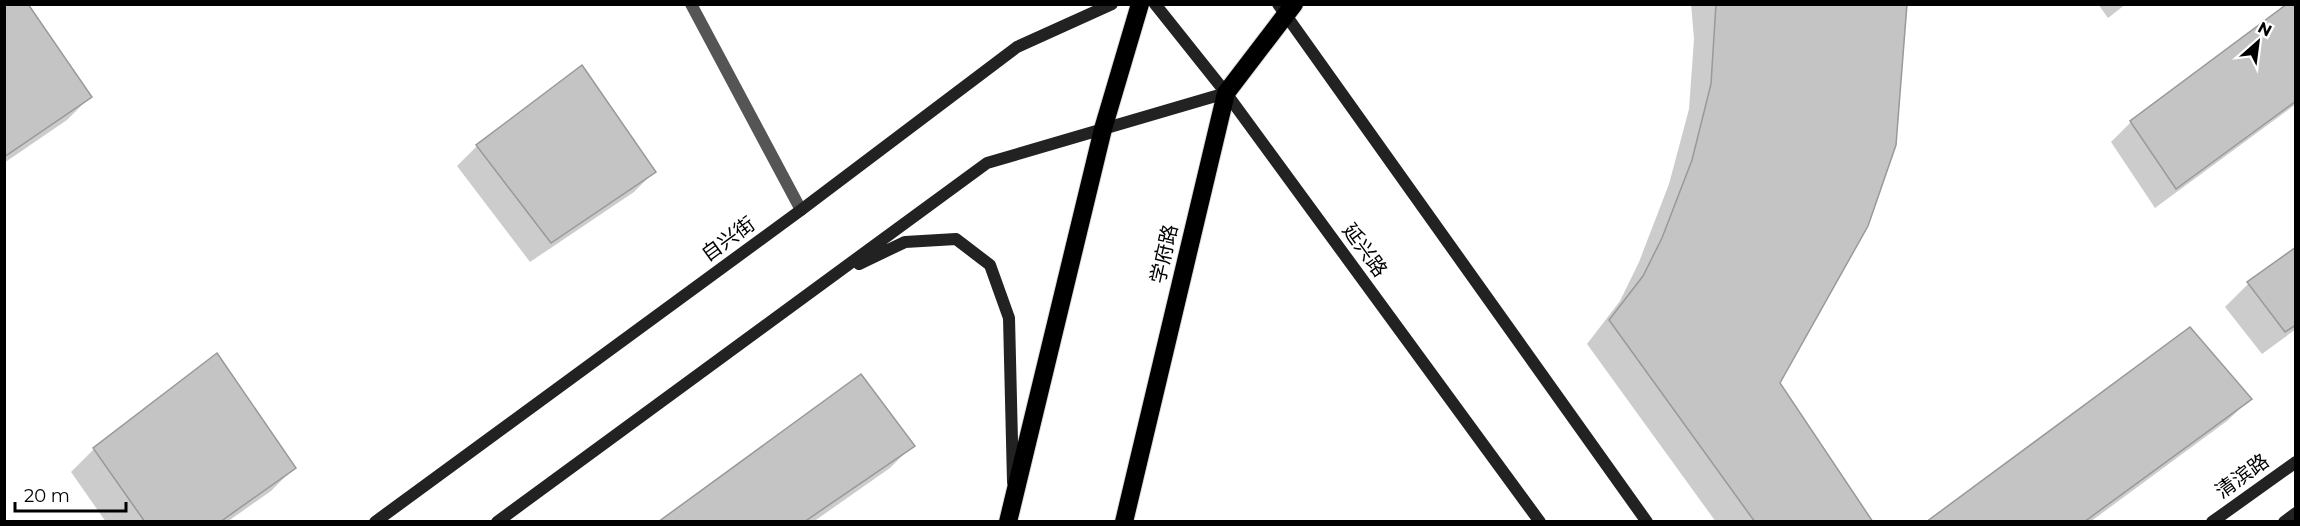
<svg xmlns="http://www.w3.org/2000/svg" width="2300" height="526" font-family="Montserrat,'Noto Sans SC',sans-serif">
<rect width="100%" height="100%" fill="#fff"/>
<path fill="#0003" d="M4 4 90 97 67 120 4 163Z
M1691 4H1905L1778 383 1871 522H1716L1587 344 1620 301 1639 262 1669 184 1689 109 1694 39Z
M2098 4H2126L2108 18Z
M2296 4V104L2155 208 2111 142 2131 122Z
M477 146 654 172 634 192 530 262 457 166Z
M2296 249V329L2262 354 2225 307 2248 284Z
M2250 399 2227 421 2090 522H1928Z
M913 445 890 468 813 522H661Z
M94 449 294 468 271 491 227 522H106L71 472Z"/>
<path fill="#c4c4c4" stroke="#999" stroke-width="1.5" d="M4 4H28L92 97 4 157Z
M1716 4H1907L1896 145 1868 226 1780 383 1873 522H1755L1609 320 1643 276 1662 238 1692 160 1711 84Z
M2287 4H2296V101L2176 189 2130 121Z
M582 65 656 172 551 243 476 145Z
M2296 247V325L2285 332 2247 282Z
M2190 327 2252 399 2084 522H1926Z
M217 353 296 468 220 522H145L93 448Z
M861 374 915 446 804 522H658Z"/>
<g fill="none" stroke-linecap="round" stroke-linejoin="round">
<g stroke="#dbdbdb" stroke-width="20">
<path id="highway" d="M1008 522 1103 129 1140 4
M1124 522 1226 93 1294 4"/>
</g>
<path stroke="#555" stroke-width="12" d="M691 4 801 210"/>
<path stroke="#222" stroke-width="12" d="M1155 4 1226 93 1540 522
M1278 4 1647 522
M859 264 905 242 956 239 990 265 1009 318 1013 482
M375 522 801 210 1017 47 1112 4
M497 522 987 163 1226 93
M2212 522 2296 462
M2284 522 2296 513"/>
<use href="#highway" stroke="#000" stroke-width="18"/>
</g>
<g text-anchor="middle" dominant-baseline="central" stroke-width="4.5" stroke-linejoin="round" paint-order="stroke">
<g font-size="20" fill="#000" stroke="#fff">
<text transform="translate(728 239) rotate(-36)">自兴街</text>
<text transform="translate(1365 250) rotate(54)">延兴路</text>
<text transform="translate(1164 254) rotate(-77)">学府路</text>
<text transform="translate(2242 476) rotate(-36)">清滨路</text>
</g>
</g>
<rect width="2300" height="526" fill="none" stroke="#000000" stroke-width="12"/>
<g transform="translate(2258 42) rotate(28)" stroke="#ffffff" stroke-width="4.5" paint-order="stroke">
<path d="M0-4.5L10 22L0 15L-10 22Z" fill="#000000"/>
<text y="-9" font-size="16" font-weight="bold" text-anchor="middle" fill="#000000">N</text>
</g>
<path d="M15 502v9h111v-9" fill="none" stroke="#000000" stroke-width="3"/>
<text x="24" y="502" font-size="18" fill="#000000" stroke="#ffffff" stroke-width="4.5" paint-order="stroke">20 m</text>
</svg>
